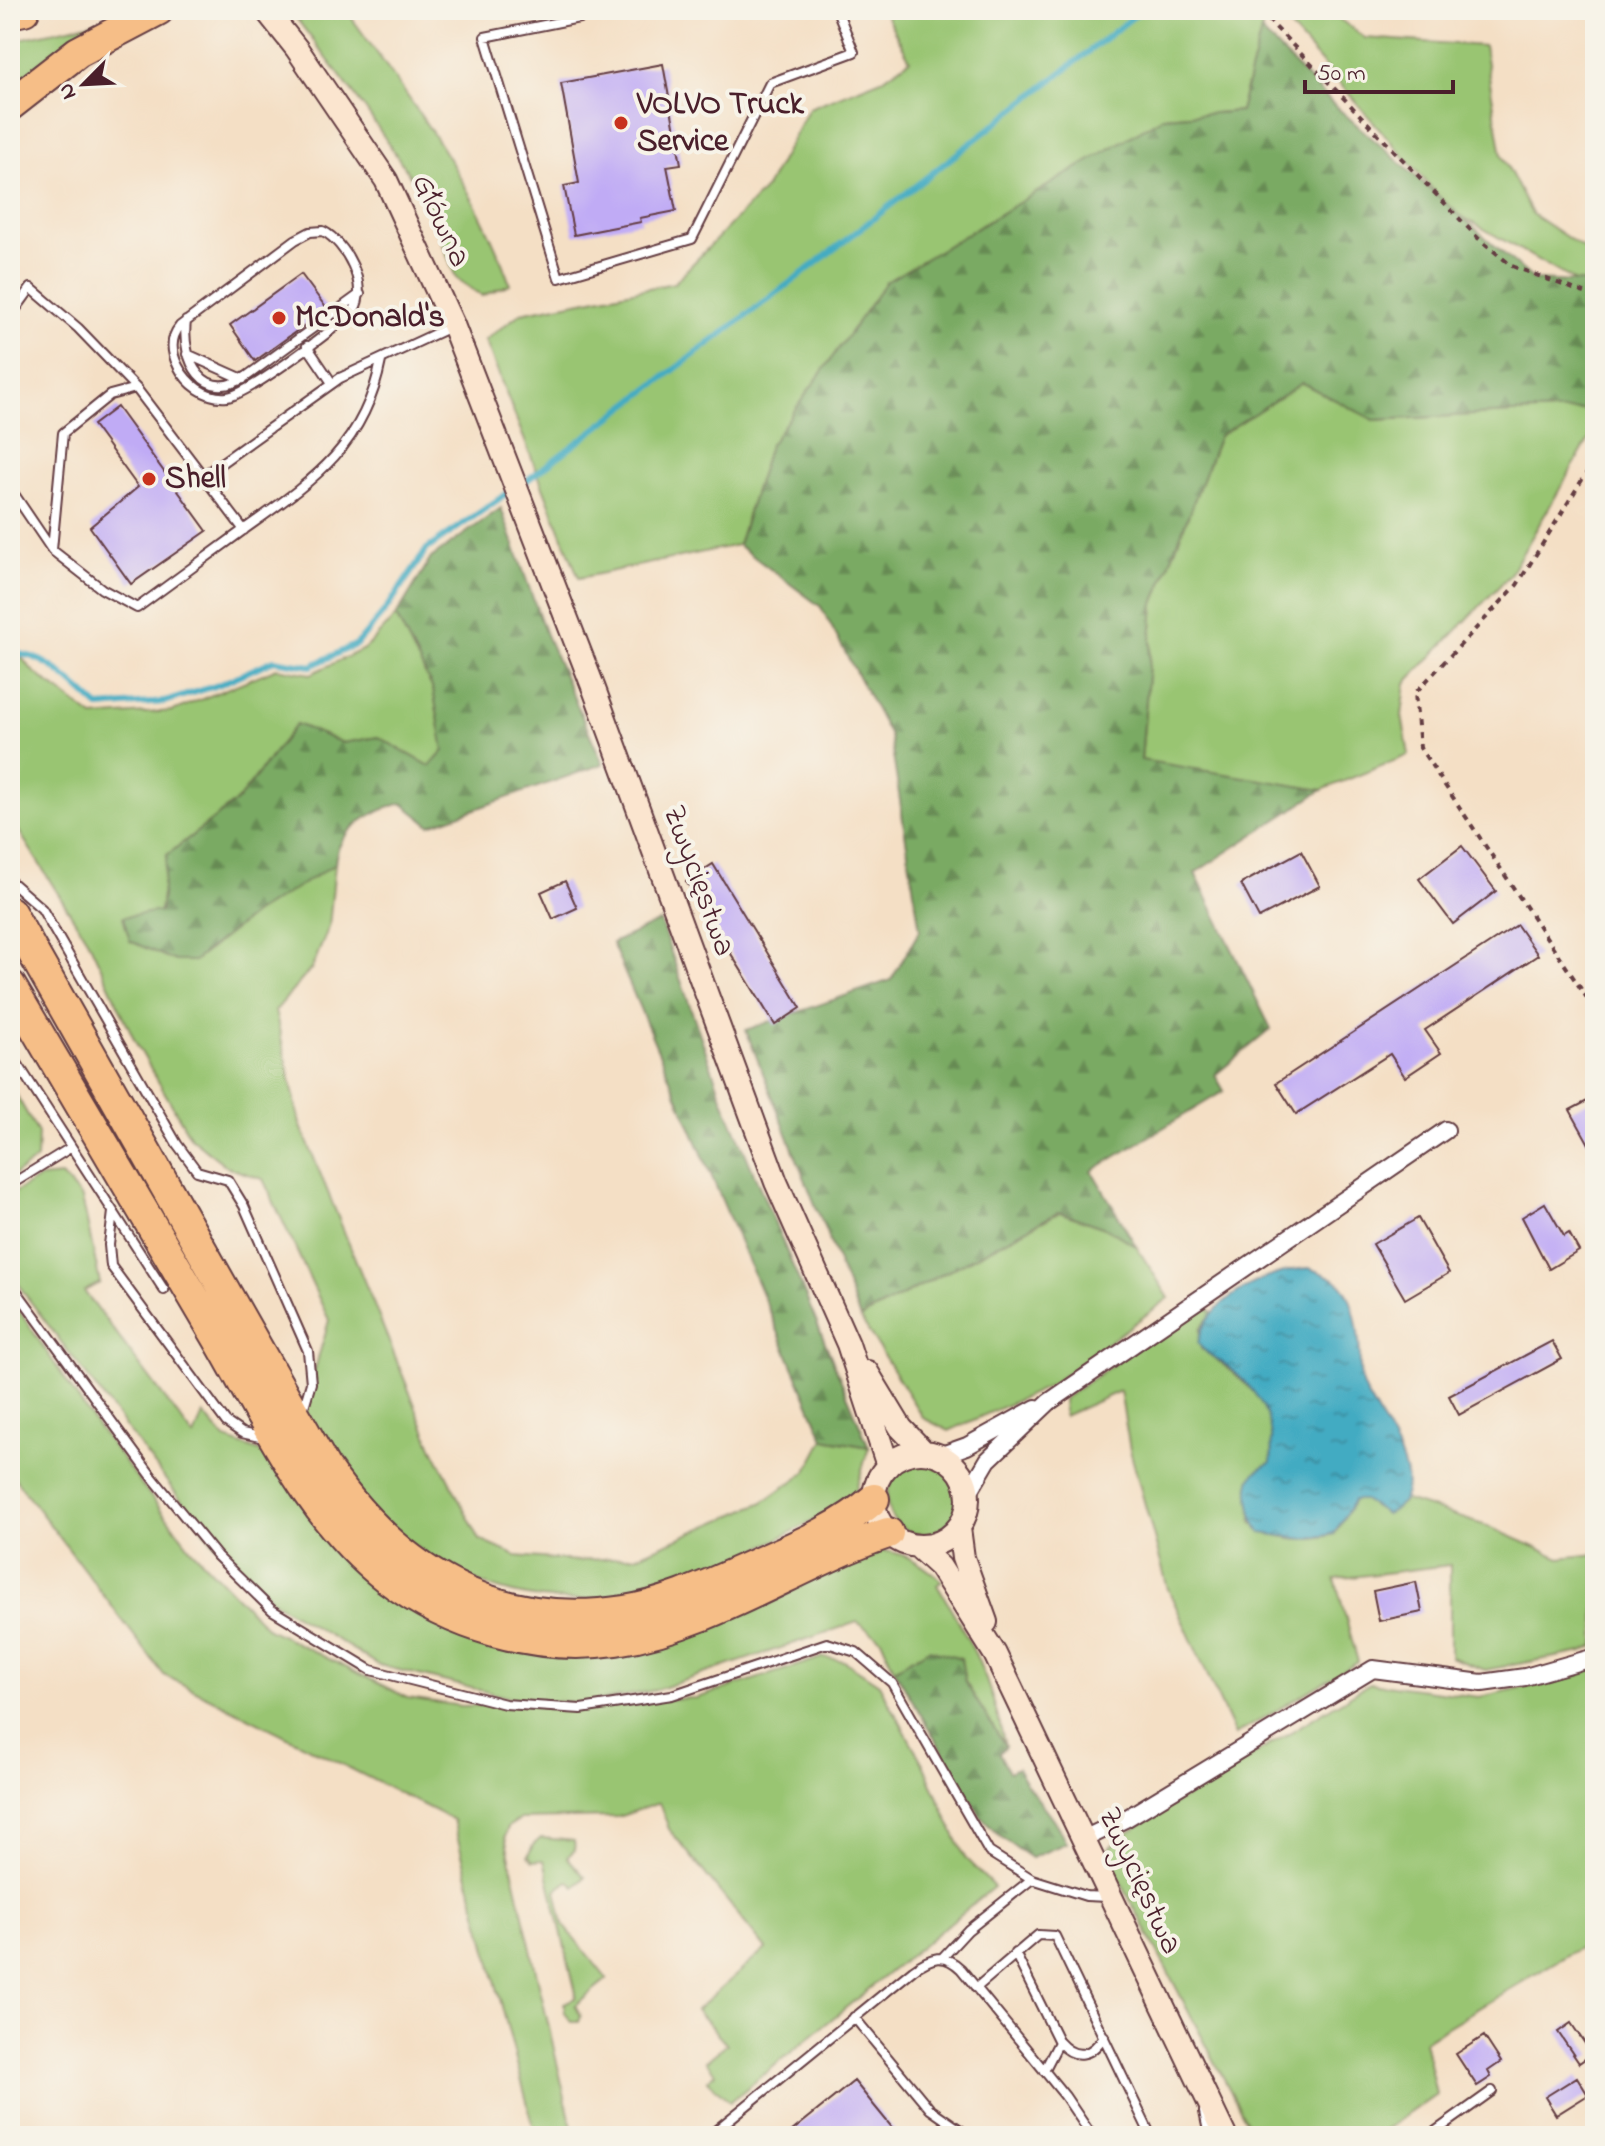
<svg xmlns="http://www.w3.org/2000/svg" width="1605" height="2146" font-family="'Indie Flower',sans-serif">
<defs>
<pattern id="forest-firs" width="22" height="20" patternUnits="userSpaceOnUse" patternTransform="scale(2)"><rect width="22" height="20" fill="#7aaa64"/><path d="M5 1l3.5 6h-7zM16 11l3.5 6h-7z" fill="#668a53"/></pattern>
<pattern id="water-ripples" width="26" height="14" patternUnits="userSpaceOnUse" patternTransform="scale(2)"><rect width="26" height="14" fill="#43abc2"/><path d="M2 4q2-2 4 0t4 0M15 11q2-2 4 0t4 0" fill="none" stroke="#3a8b9e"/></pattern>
</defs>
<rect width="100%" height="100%" fill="#f7f3e8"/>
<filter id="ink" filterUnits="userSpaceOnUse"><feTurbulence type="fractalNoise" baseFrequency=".0125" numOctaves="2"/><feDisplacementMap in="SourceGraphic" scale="16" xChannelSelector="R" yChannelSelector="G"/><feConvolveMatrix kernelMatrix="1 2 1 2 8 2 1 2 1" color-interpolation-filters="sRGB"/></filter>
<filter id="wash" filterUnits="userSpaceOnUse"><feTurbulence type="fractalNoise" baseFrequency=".006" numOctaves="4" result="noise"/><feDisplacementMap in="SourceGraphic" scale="32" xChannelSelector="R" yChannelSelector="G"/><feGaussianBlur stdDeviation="1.8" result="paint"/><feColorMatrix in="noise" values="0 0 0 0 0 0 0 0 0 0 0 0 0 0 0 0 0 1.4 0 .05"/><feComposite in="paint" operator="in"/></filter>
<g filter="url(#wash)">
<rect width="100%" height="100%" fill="#f4dfc5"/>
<path fill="#99c572" stroke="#72724e" stroke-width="2" d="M290 10H373L351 17C412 102 475 184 510 284L482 296 456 278 425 198 366 110Z
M883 10H1267L1240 111 1163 117 769 446 738 545 579 578 485 340 521 313 674 283 766 188 809 108 884 78 910 60Z
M1275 10H1336L1338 18 1365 38 1484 46 1502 156 1532 214 1595 256V283L1576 282 1451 210Z
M115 18 10 90V41Z
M1302 382 1375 420 1595 409V429L1509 576 1406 683 1402 716 1409 755 1322 790 1141 761 1154 604 1219 436Z
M396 616 433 689 445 751 430 766 378 737 343 743 296 724 238 800 167 855 160 912 194 961 255 913 335 864 329 927 312 968 275 1011 300 1124 432 1447 480 1540 516 1556 578 1561 637 1556 763 1502 807 1471 824 1439 869 1447 853 1499C703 1582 550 1660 399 1533 383 1520 362 1506 349 1490 331 1467 318 1436 303 1411L329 1320 263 1179 229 1168 191 1138 136 1043 91 946 10 817V644L33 671 93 717 173 711 277 668 311 674 366 648Z
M10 1084 38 1133 37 1159 10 1178Z
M61 1176 82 1198 100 1283 84 1291 194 1437 203 1414 225 1439 257 1450 279 1464 459 1632 866 1551C898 1548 918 1560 942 1581L937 1585C973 1644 990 1678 1005 1746L965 1682 929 1649 894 1669 881 1639 857 1622 656 1690 598 1701 697 1698 824 1657 844 1661 879 1684 923 1764 965 1858 994 1887 730 2102 707 2080 715 2073 706 2061 727 2044 696 2010 766 1949 669 1829 659 1803 618 1817 520 1819 508 1827 505 1837 574 2136H536L453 1820 164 1675 10 1472V1297L93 1421 191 1549 268 1629 408 1698 461 1706 573 1702 515 1699 379 1665 275 1603 212 1541 24 1293 10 1270V1195L39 1178Z
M1060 1212 1108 1229 1136 1246 1169 1298 1049 1386 949 1431 923 1418 860 1318Z
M1201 1304 1213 1312 1200 1329 1201 1349C1218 1360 1261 1393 1268 1411 1274 1426 1272 1446 1271 1462 1242 1479 1250 1494 1253 1523 1278 1541 1305 1542 1335 1534L1354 1500H1364L1386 1514 1406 1500 1487 1526 1560 1558 1595 1554V1646L1583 1652 1485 1670 1450 1657V1565L1335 1579 1358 1662 1235 1735 1168 1589 1130 1450 1120 1391 1064 1416 1063 1399Z
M887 1499a35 35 0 1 1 70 0a35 35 0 1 1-70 0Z
M1595 1667V1938L1424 2041 1436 2094 1376 2136H1254L1105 1852 1121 1837 1370 1683 1479 1697 1576 1676Z
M541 1838 574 1841 575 1850 567 1857 585 1877 575 1887 568 1881 556 1890 563 1924 607 1979 575 2005 581 2016 579 2022H572L565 2013 564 2003 575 1998 576 1993 544 1860 533 1861 528 1856 533 1845Z"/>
<path fill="url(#forest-firs)" stroke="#626448" stroke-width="2" d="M1261 31 1333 104 1534 280 1595 283V409L1374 420 1302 383 1219 436 1154 604 1141 760 1322 790 1195 873 1271 1029 1215 1075 1224 1091 1092 1171 1136 1246 1108 1229 1059 1212 860 1318 746 1030 891 980 920 930 890 736 821 607 738 545 769 446 886 282 1163 117 1240 111Z
M501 508 546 635 603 764 430 825 402 803C372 811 337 829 335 864L255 913 194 961H175L130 941 123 917 160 911 167 855 238 800 296 724 343 743 378 737 430 766 444 751 433 689 396 616 431 558Z
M660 921 723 1100 869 1447 824 1439 612 943Z
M929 1649 961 1658 965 1682 1005 1746 999 1753 1009 1772 1017 1768C1031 1796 1055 1814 1066 1843L1031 1858 998 1835 981 1817 894 1669Z"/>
<path fill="url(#water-ripples)" stroke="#466576" stroke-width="2" d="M1309 1268C1318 1272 1329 1275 1337 1281 1356 1295 1359 1335 1360 1356 1360 1366 1359 1378 1363 1387 1378 1421 1438 1491 1386 1514L1364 1500H1354L1334 1534 1304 1539 1261 1533C1252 1521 1243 1487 1254 1474 1258 1469 1265 1466 1271 1462 1275 1418 1262 1394 1227 1366 1217 1358 1204 1354 1198 1343 1205 1300 1269 1270 1309 1268Z"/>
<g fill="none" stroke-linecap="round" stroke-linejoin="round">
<path stroke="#43abc2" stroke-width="6" d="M522 484 811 267 1142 10
M10 654C44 650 75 687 99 707L164 702 218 685 274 660 311 666 357 644 385 611 427 549 512 490"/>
</g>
<g id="blocks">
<path fill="#c0abf5" d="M663 64 681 164 667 166 676 211 640 218 641 222 574 235 564 186 579 183 561 83Z
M301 274 327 309 255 361 230 325Z
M117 407 207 531 131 584 90 527 138 487 93 425Z
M1462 846 1496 891 1453 924 1419 879Z
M1301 851 1320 886 1259 918 1241 884Z
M713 864 801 1008 775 1025 686 881Z
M565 881 577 908 553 919 541 892Z
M1517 925 1538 955 1425 1030 1441 1053 1405 1077 1390 1054 1296 1114 1276 1083Z
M1595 1097V1155L1570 1110Z
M1545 1203 1564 1236 1569 1233 1579 1251 1549 1269 1522 1217Z
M1418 1218 1449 1273 1405 1299 1373 1244Z
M1552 1341 1562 1359 1459 1415 1449 1396Z
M1416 1582 1422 1612 1379 1621 1373 1591Z
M1571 2023 1592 2054 1579 2063 1558 2032Z
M1484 2036 1501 2062 1488 2071 1491 2077 1477 2086 1456 2054Z
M1577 2077 1588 2095 1556 2115 1545 2097Z
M854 2081 899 2136H786Z"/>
</g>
</g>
<g filter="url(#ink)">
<use href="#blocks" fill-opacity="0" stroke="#643c42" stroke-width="2"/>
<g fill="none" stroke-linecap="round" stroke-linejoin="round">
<g stroke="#643c42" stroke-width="12">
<path id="lane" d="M619 10 485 37 559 278 692 239 770 83 854 52 837 10
M323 231C346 243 369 285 354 310 337 327 248 395 227 397 206 399 187 384 178 366 171 352 170 338 180 326L295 240 310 232Z
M10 317 31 288 78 328 136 388
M186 321C181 360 203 405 247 376L360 294
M307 346 332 383
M187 354 243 379
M381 361C364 449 309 483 242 531 207 557 172 582 137 608L102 589 52 550 63 433 110 395 136 388 203 476 340 378 452 326
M203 476 244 530
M10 488 52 550
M10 881 42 909 177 1144 197 1171 228 1180 244 1206 308 1351 311 1383 303 1410
M10 1052 164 1290
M10 1185 70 1148
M113 1212 109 1245 111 1266 226 1422 242 1433 264 1438
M10 1282 153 1478 217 1556 272 1610 371 1670 505 1704 581 1709 672 1695 827 1643 856 1652 892 1683 989 1852 1032 1879 1086 1896 1107 1897
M1015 1953 1059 2042C1075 2060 1091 2057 1104 2036
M943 1957 968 1930 1032 1879
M976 1988 1038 1935 1055 1936 1151 2136
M854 2017 930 2109 969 2136
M1044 2071 1059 2042
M1204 2112 1209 2136
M709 2136 913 1970C931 1957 944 1952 961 1969L1065 2096 1092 2136
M1429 2136 1492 2091"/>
</g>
<g stroke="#643c42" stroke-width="20">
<path id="street" d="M939 1456 967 1446 1036 1408
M968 1494 988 1460 1049 1402 1446 1130
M1084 1839 1127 1818 1373 1669 1482 1683 1525 1677 1595 1657"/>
</g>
<g stroke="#643c42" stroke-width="26">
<path id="secondary" d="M266 10 297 49 386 180 453 325 594 689 776 1182 848 1344 888 1466
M867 1372 901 1428 924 1452
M874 1499a47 47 0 1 1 94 0a47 47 0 1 1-94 0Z
M959 1528 963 1558 986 1622
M918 1547 940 1567 995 1654 1225 2136"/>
</g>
<g stroke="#643c42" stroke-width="34">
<path id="highway" d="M10 13 24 10
M10 105 78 52 158 10
M10 912 324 1466C397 1571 493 1631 624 1611 669 1604 710 1584 751 1566 794 1547 838 1530 874 1499
M10 985C79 1104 149 1222 219 1340 266 1421 311 1520 387 1578 450 1626 538 1652 616 1640 714 1625 796 1564 888 1533"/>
</g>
<path stroke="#643c42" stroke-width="4" stroke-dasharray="6 6" stroke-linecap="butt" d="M1259 10 1478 238 1512 266 1595 297
M1595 459 1517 585 1415 693 1420 748 1595 1010"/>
<use href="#lane" stroke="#fff" stroke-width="8"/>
<use href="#street" stroke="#fff" stroke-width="16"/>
<use href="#secondary" stroke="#fbe5cf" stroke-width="22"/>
<use href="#highway" stroke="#f6be87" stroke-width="30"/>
</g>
</g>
<g fill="#c8321e" stroke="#f7f3e8" stroke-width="3">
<circle cx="621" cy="123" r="8"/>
<circle cx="279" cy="318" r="8"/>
<circle cx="149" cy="479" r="8"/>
</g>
<g text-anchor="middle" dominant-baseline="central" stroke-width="8" stroke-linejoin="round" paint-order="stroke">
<g font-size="32" font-weight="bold" fill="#4a1f2b" stroke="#f7f3e8" text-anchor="start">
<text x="637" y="105">VOLVO Truck<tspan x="637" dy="37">Service</tspan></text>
<text x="295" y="318">McDonald's</text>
<text x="165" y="479">Shell</text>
</g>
<g font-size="32" fill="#4a1f2b" stroke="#f7f3e8">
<text transform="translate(440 221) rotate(65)">Główna</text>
<text transform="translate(698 881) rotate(70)">Zwycięstwa</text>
<text transform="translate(1139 1881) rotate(65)">Zwycięstwa</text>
</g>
</g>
<rect width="1605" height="2146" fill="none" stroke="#f7f3e8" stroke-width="40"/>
<g transform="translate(84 84) rotate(246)" stroke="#f7f3e8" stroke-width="6" paint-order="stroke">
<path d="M0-6L14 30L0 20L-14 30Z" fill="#4a1f2b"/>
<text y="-12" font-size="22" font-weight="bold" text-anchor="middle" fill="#4a1f2b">N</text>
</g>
<path d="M1305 80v12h148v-12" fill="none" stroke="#4a1f2b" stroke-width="4"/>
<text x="1317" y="80" font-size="24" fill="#4a1f2b" stroke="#f7f3e8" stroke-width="6" paint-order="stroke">50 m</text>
</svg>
